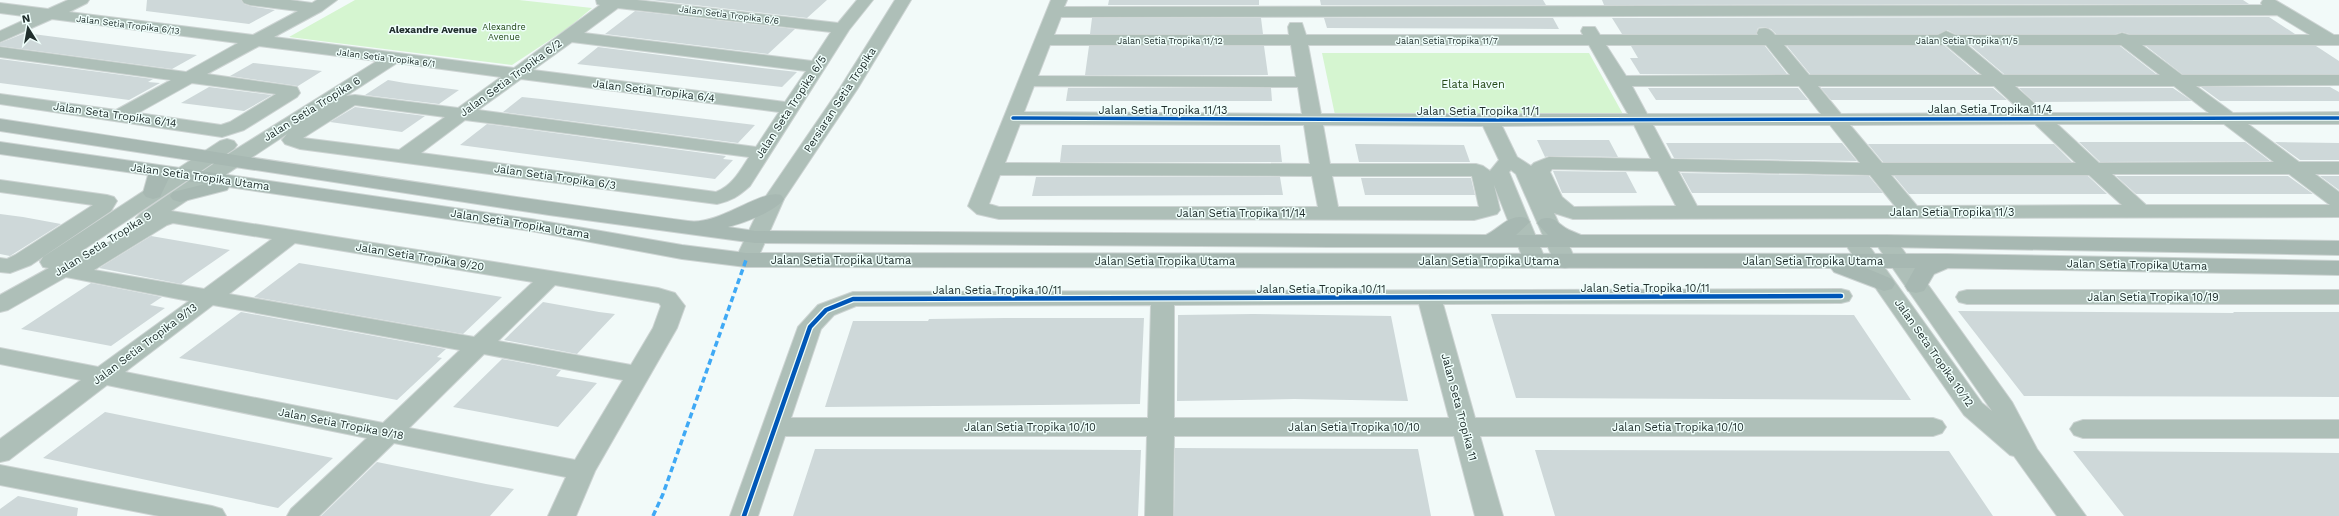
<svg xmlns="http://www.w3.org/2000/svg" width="2339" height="516" font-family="'Work Sans',sans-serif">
<rect width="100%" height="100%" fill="#f2faf9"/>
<path fill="#d5f5d0" d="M355 0H519L592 8 568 28 512 65 289 37Z
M1322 53H1589L1624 116 1335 115Z"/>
<path fill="#ced8d9" d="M147 0H241L244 4 250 6 275 10 249 24 146 11Z
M651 0H827L807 18Z
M1109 0H1259V5H1108Z
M1320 0H1543L1546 5H1321Z
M1602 0H2243L2249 4 1604 5Z
M635 11 795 29 768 54 605 34Z
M2269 17 2295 34H2129L2122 32 2116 34H1955L1947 30 1938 34H1776L1771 29 1764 27 1758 28 1756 34H1622L1612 18Z
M1092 18H1261L1263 34H1090Z
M1324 18H1553L1559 29 1327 28Z
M25 33 148 49 197 55 172 69 0 46V43Z
M1089 46H1264L1268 75H1085Z
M1631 46H1765L1787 74H1640L1630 58H1638Z
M1787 46H1945L1978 74H1810Z
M1971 46H2120L2156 74H2004Z
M2146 46H2316L2339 61V74H2182Z
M598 47 754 67 797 72 782 87 577 64Z
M0 59 153 79 148 82 160 83 129 100 0 83Z
M253 63 322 71 298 86 230 76Z
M388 80 405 83 459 90 439 104 365 95Z
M209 87 272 95 244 111 181 103Z
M2201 87H2330L2339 92V101H2220Z
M1068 88H1271L1272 101H1066Z
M1648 88H1798L1808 100H1656Z
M1821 88H1993L2007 100H1831Z
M2019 88H2173L2192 101 2034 102Z
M522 97 541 99 755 125 738 143 503 112Z
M355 107 425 116 402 132 330 122Z
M487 124 726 156 723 159 733 160 715 179 460 145Z
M1537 140H1609L1618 157 1549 156 1545 157Z
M2079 142H2245L2270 161 2100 162Z
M2275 142 2339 143V160H2300Z
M1666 143H1842L1857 161 1674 158Z
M1355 144 1464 145 1470 162H1359Z
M1868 144H2054L2072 162H1883Z
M1062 145H1280L1282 162H1060Z
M1553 171 1626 172 1637 193H1562Z
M1681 173 1869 176 1883 193H1692Z
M1894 176H2088L2107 194H1909Z
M2116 176H2288L2313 194H2136Z
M2320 176H2339V190Z
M1036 177H1280L1283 195 1032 196Z
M1361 178H1471L1475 195H1365Z
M0 214 23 217 61 224 10 256 0 254Z
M151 236 209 246 230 250 181 284 99 268Z
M299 263 336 269 502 297 463 334 254 297Z
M91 283 162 297 150 305 165 308 111 346 21 329Z
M543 302 599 312 615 314 577 354 504 340Z
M1958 311 2234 313 2233 312H2339V397L2024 396Z
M241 312 446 349 437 357 442 358 397 400 179 358Z
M1253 314 1391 316 1408 401 1294 399 1177 401 1178 315Z
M1491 314 1854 315 1911 400 1516 398Z
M1005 318H1144L1140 404 825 407 853 321H928L929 319Z
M502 359 561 370 556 376 597 383 558 427 453 407Z
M105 412 179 427 333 458 278 508 43 458Z
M1175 448 1418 449 1431 516H1174Z
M815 449 1141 450 1138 516H793Z
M1535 450 1949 451 1993 516H1555Z
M2073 451 2339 453V516H2124Z
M377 462 486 484 514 489 490 516H321Z
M18 496 78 508 77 516H0V509Z"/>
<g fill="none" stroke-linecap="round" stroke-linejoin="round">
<g stroke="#cdd4d3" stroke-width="2">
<path id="minor" d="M68 0H89L87 3 69 12 253 35 298 11 250 5 244 3 242 0H290L312 3 317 0H337L322 11 274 37 514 68 600 5 597 4 596 0H637L838 23 857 0H873L849 30 750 186C739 196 731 201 717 204L300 149 285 144 282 140 287 134 171 211 658 288 675 293 685 306 677 328 595 471 576 516H548L566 477 394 443 319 516H287L291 509 367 438 107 385 9 460 0 462V439L81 380 0 364V348L98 367 189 301 66 277 8 310 0 312V295L49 268 43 267 40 262 43 257 220 141 227 139 234 141 237 145 234 149 80 252 91 253 141 223 136 218 140 214 225 156 377 61 259 46 207 74 291 86 297 87 300 93 297 97 244 130 222 137 0 104V94L116 110 171 80 0 57V47L186 72 238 43 52 19 0 42V31L31 17 0 13V3L48 9ZM618 8 831 32 812 61 584 33ZM572 42 806 71 785 102 533 70ZM397 63 501 77 458 108 355 95 346 96ZM521 79 779 112 756 147 478 110ZM192 83 276 94 230 122 221 125 138 113ZM355 105 445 117 399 150 303 138ZM465 120 749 157C740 171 732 186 716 192L421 153ZM173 223 272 239 204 289 94 270 167 225ZM295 243 533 282 474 337 229 294ZM555 285 659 303 661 306 653 328 631 365 498 341ZM213 305 460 350 383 423 125 372ZM484 354 623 380 575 460 409 428Z
M895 0H911L858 88 784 199 757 260 754 265 746 267 738 265 735 260 764 199 840 88Z
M1051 0H1067L1064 7 2262 5 2261 3 2263 0H2275L2334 35H2339V45H2142L2182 75H2339V85L2196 86 2233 113 2339 112V124H2248L2299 162H2339V174H2315L2339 192V217L1573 219 1554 213 1576 261 1573 266 1565 268 1557 266 1554 261 1516 174 1511 170 1509 172 1546 261 1543 266 1535 268 1527 266 1524 261 1494 185 1500 210 1497 214 1474 220 999 219 977 214 968 206ZM2277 15 2310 35H2129L2122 33 2116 35H1955L1946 31 1938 35H1775C1770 29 1767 27 1759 29L1757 33 1758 35H1600L1595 27H1583L1581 31 1583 35H1306L1302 23H1290L1288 27 1289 35H1054L1061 17ZM1050 45H1291L1296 77 1038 76ZM1308 45H1589L1628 114H1321ZM1606 45H1766L1790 75 1626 76ZM1784 45H1946L1982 75H1809ZM1967 45H2121L2160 75H2003ZM1034 86 1298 87 1302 114 1024 112ZM1632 86H1799L1821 114H1647ZM1818 86H1994L2023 113 1841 114ZM2015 86H2174L2209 113H2045ZM1020 124 1304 125 1310 164 1005 163ZM2035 124 2076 163H1882L1850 125ZM2057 124H2224L2274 162 2099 163ZM1323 125 1483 126 1499 160 1490 171 1483 166 1476 164H1330ZM1634 125 1651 159 1549 157 1534 163 1531 166 1517 157 1502 126ZM1653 125H1830L1860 163 1671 159ZM1552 169 1658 171 1676 206 1574 207 1562 197 1550 172ZM1678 171 1870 175 1895 206H1697ZM2112 174H2289L2330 205H2146ZM1000 175 1312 176 1318 207H999L989 204ZM1891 175H2089L2122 205 1917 206ZM1332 176H1472L1479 207H1338Z
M0 180 107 195 114 197 117 201 111 211 31 265 10 273 0 272V258L7 259 15 255 93 205 0 192Z
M1854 235 1862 236 1982 403 1992 411 1874 241 1877 236 1885 235 1893 236 2012 402 2037 449 2086 516H2057L2014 456 2010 455 1964 415 1843 241 1846 236Z
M1841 289 1849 291 1852 296 1849 301 1841 303 1443 304 1475 418H1933L1942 421 1946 427 1942 433 1933 436H1480L1503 516H1475L1454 436H1174L1173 516H1145L1147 436H785L758 516H730L798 327 818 305 853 292ZM1419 304 1449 418H1174V305ZM1151 305 1148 418H791L821 329 834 315 856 306Z
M1967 290H2339V304H1967L1959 302 1956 297 1959 292Z
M2083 420H2339V438H2083L2074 435 2070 429 2074 423Z
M0 465 212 506 222 509 226 516H159L0 485Z"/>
</g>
<g stroke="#cdd4d3" stroke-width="2">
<path id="major" d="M0 119C229 154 458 190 688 221 719 226 760 189 781 195L784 199C775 212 743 223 728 227L755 231 1486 235C1500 228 1510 213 1526 218L1530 222 1516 235H1548L1537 223 1541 219C1555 215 1557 224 1569 230 1573 232 1577 233 1581 235H1885L2339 241V255L1885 247H1329L755 243 549 215 0 131Z
M0 142 531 219 682 245 746 253 1947 254 2339 261V275L1948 268 1934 274 1924 291 1916 293 1908 291 1905 286 1915 268H1866L1892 279 1895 284 1892 289 1884 291 1834 272 1831 268 746 267 682 259 531 231 229 187 227 190 180 202 173 200 170 196 173 192 205 184 169 178 160 197 153 199 146 197 143 193 148 175 0 154Z"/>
</g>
<use href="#minor" fill="#aebfb8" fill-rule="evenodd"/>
<use href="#major" fill="#a7b8b2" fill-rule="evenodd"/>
<path stroke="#3fa9f5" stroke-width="3.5" stroke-dasharray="6 3.5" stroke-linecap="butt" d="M653 516 663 494 746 260"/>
<g stroke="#effefb" stroke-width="5.5">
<path id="cycleway-far1" d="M1013 118 1490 120 2339 118"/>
</g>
<g stroke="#effefb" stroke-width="7">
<path id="cycleway" d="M744 516 810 327 826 310 853 299 1841 296"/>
</g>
<use href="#cycleway-far1" stroke="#0057b8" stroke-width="3.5"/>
<use href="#cycleway" stroke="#0057b8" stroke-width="4.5"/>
</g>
<g text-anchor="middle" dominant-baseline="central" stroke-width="3" stroke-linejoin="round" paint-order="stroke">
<g font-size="9" fill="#202e2c" stroke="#effefb">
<text transform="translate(729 15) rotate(7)">Jalan Setia Tropika 6/6</text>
<text transform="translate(128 25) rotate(7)">Jalan Setia Tropika 6/13</text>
<text x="1170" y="41">Jalan Setia Tropika 11/12</text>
<text x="1447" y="41">Jalan Setia Tropika 11/7</text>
<text x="1967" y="41">Jalan Setia Tropika 11/5</text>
<text transform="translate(386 58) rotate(7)">Jalan Setia Tropika 6/1</text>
</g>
<g font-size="9" fill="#234716" stroke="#effefb">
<text x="504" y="27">Alexandre<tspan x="504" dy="10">Avenue</tspan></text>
</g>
<g font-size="10" font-weight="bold" fill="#202e2c" stroke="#effefb">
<text x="433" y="29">Alexandre Avenue</text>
</g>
<g font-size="11" fill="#202e2c" stroke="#effefb">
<text transform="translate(511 78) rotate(-36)">Jalan Setia Tropika 6/2</text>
<text transform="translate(654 91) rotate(7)">Jalan Setia Tropika 6/4</text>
<text transform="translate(840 100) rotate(-57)">Persiaran Setia Tropika</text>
<text transform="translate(791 107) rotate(-57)">Jalan Seta Tropika 6/5</text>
<text transform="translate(312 109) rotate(-32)">Jalan Setia Tropika 6</text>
<text x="1990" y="109">Jalan Setia Tropika 11/4</text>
<text x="1163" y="110">Jalan Setia Tropika 11/13</text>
<text x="1478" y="111">Jalan Setia Tropika 11/1</text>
<text transform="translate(115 115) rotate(8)">Jalan Seta Tropika 6/14</text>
<text transform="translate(200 177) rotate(8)">Jalan Setia Tropika Utama</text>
<text transform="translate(555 177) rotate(8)">Jalan Setia Tropika 6/3</text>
<text x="1952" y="212">Jalan Setia Tropika 11/3</text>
<text x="1241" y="213">Jalan Setia Tropika 11/14</text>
<text transform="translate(520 224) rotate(9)">Jalan Setia Tropika Utama</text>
<text transform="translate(103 244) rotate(-32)">Jalan Setia Tropika 9</text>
<text transform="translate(420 257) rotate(9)">Jalan Setia Tropika 9/20</text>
<text x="841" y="260">Jalan Setia Tropika Utama</text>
<text x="1165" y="261">Jalan Setia Tropika Utama</text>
<text x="1489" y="261">Jalan Setia Tropika Utama</text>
<text x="1813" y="261">Jalan Setia Tropika Utama</text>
<text transform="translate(2137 265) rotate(1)">Jalan Setia Tropika Utama</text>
<text x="1645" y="288">Jalan Setia Tropika 10/11</text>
<text x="1321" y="289">Jalan Setia Tropika 10/11</text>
<text x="997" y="290">Jalan Setia Tropika 10/11</text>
<text x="2153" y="297">Jalan Setia Tropika 10/19</text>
<text transform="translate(145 344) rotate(-37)">Jalan Setia Tropika 9/13</text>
<text transform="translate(1934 353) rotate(55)">Jalan Seta Tropika 10/12</text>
<text transform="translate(1459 407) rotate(75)">Jalan Seta Tropika 11</text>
<text transform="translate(341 424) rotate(11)">Jalan Setia Tropika 9/18</text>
<text x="1030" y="427">Jalan Setia Tropika 10/10</text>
<text x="1354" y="427">Jalan Setia Tropika 10/10</text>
<text x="1678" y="427">Jalan Setia Tropika 10/10</text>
</g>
<g font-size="11" fill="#234716" stroke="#effefb">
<text x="1473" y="84">Elata Haven</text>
</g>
</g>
<g transform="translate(28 28) rotate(349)" stroke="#effefb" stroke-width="3" paint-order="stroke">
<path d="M0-3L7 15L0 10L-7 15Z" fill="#202e2c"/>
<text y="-6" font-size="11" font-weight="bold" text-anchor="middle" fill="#202e2c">N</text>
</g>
</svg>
